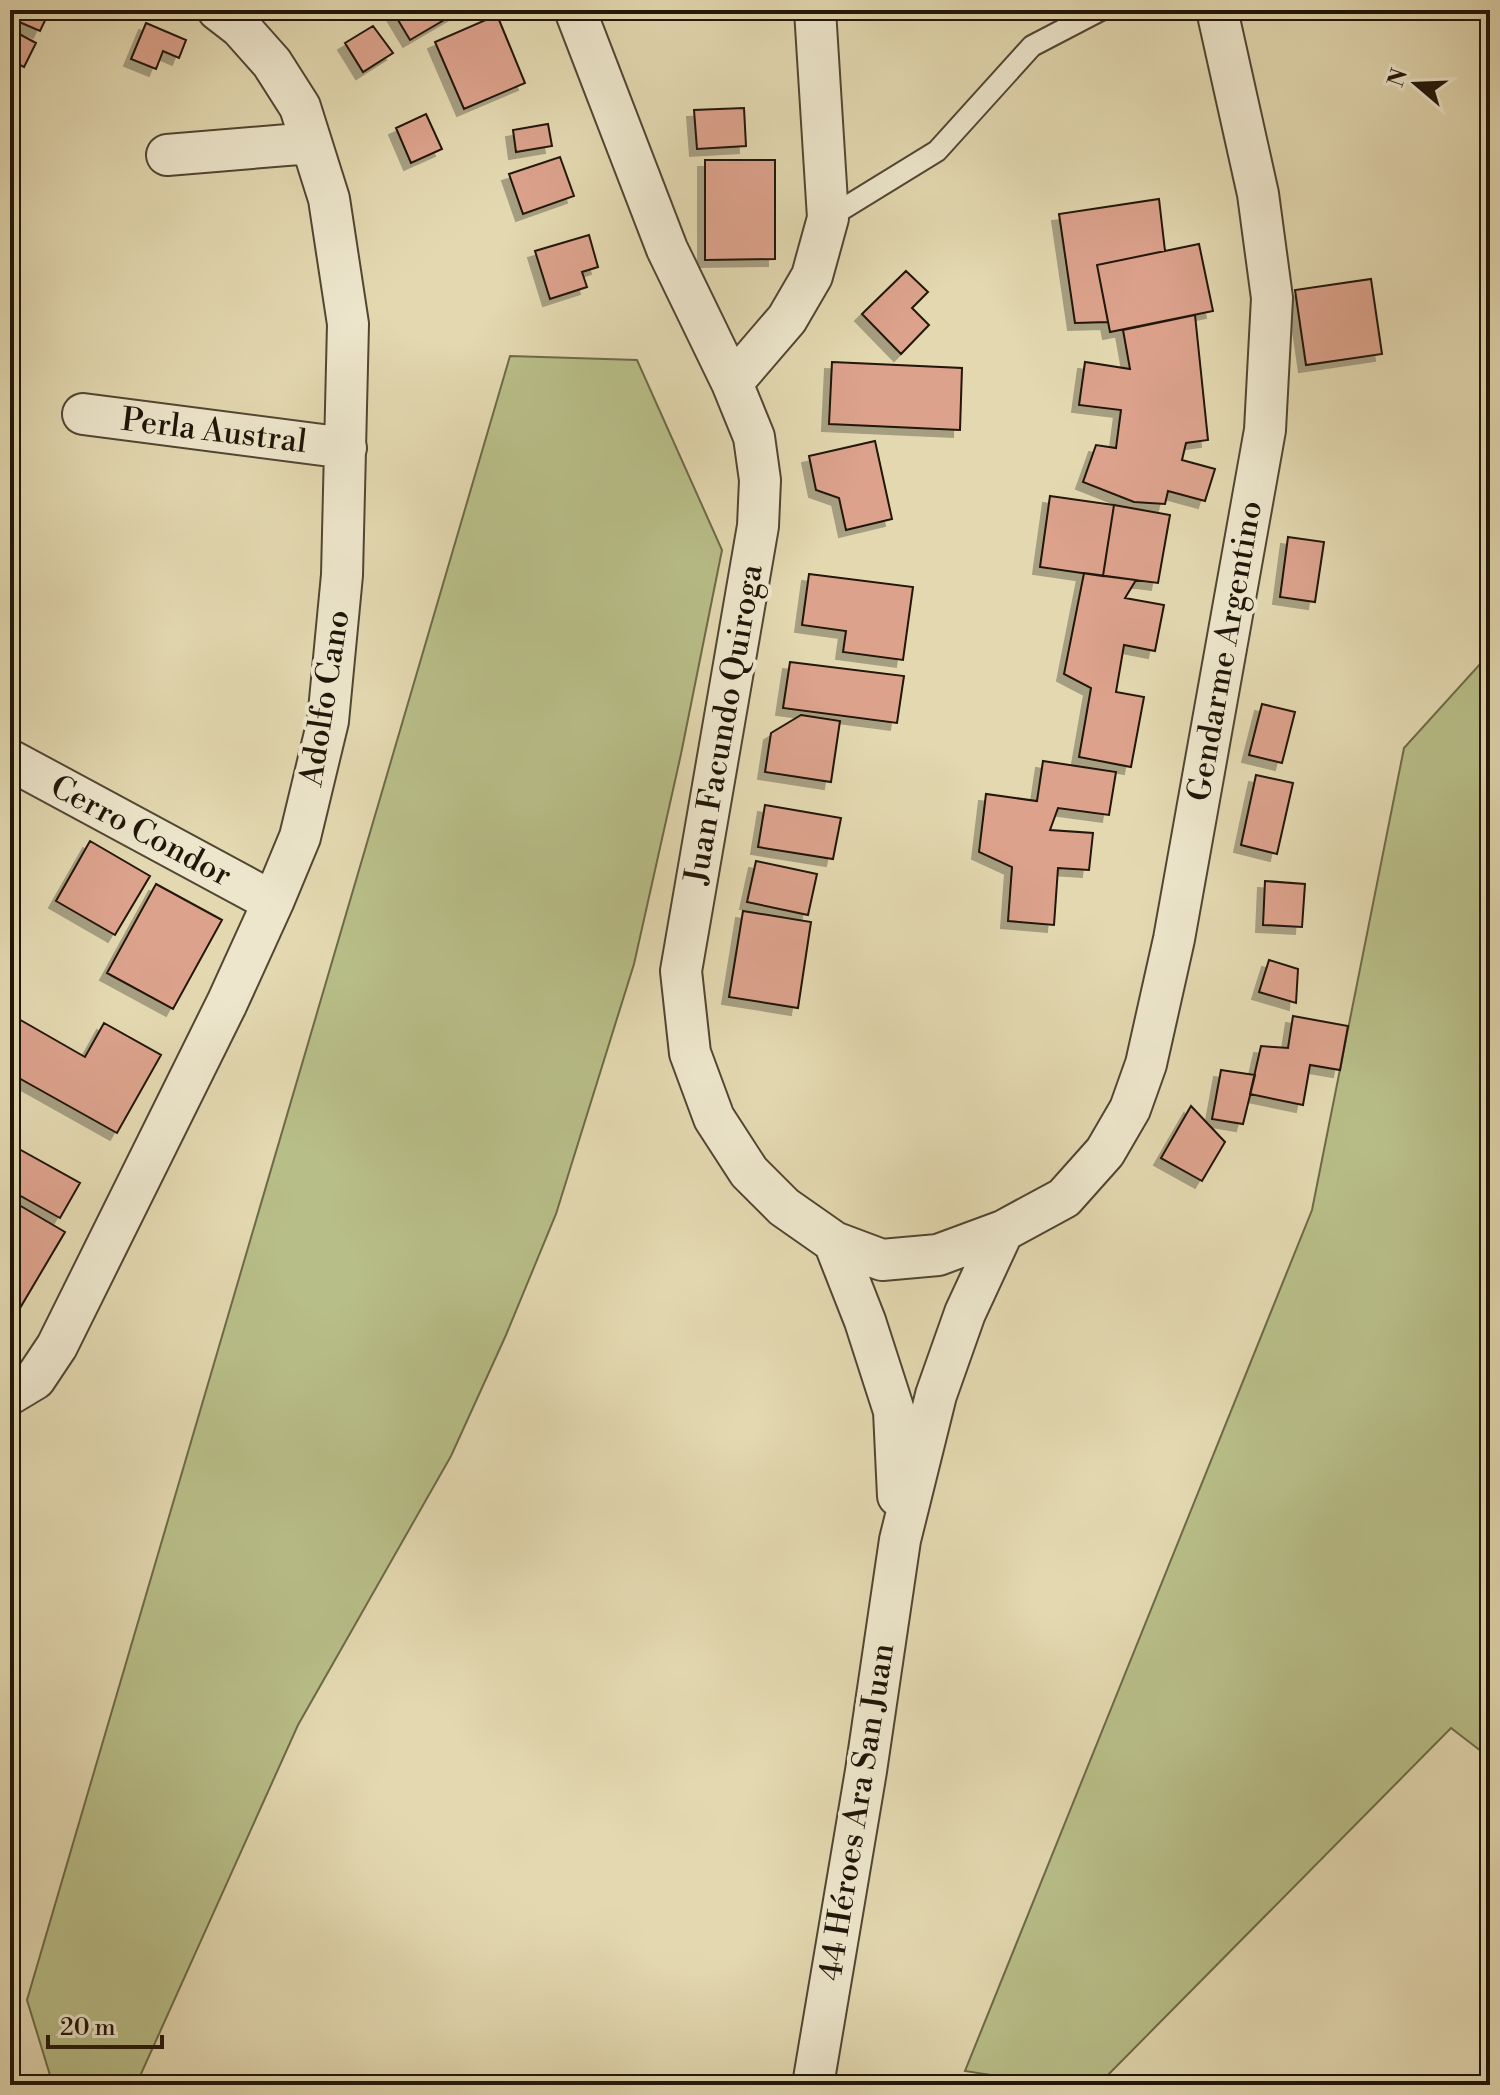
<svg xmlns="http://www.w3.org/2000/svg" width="1500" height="2095" font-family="'Libre Bodoni',serif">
<defs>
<filter id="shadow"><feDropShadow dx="-7" dy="7" stdDeviation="0" flood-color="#0004"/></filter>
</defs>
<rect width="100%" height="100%" fill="#e3d8b0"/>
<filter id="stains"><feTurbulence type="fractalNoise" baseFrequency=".0025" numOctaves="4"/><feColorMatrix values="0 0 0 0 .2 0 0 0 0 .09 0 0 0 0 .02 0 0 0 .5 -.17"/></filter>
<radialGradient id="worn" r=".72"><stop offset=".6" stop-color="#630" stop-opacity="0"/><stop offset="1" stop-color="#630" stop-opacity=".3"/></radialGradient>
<path fill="#b8be88" stroke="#6c6a48" stroke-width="2" d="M510 356 637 360 722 550 681 754 634 964 556 1214 506 1335 451 1456 298 1725 136 2085H53L27 2000Z
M1490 653V1758L1451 1728 1098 2085H1056L965 2071 1312 1210 1404 748Z"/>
<path fill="#dca28c" stroke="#201508" stroke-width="2" filter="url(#shadow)" d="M10 10H50L40 31 10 18Z
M392 10H461L410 40Z
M497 15 525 83 464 109 435 42Z
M146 23 186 40 179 58 163 51 156 69 131 59Z
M373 26 393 53 363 72 345 43Z
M12 30 36 43 24 67 10 59Z
M744 108 746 146 697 149 694 110Z
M426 114 442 149 411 163 396 128Z
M548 124 552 146 516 152 513 130Z
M560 157 574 196 523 214 509 174Z
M705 160H775V259L705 260Z
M1159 199 1165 251 1097 265 1108 322 1075 323 1059 214Z
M589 235 598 267 582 272 587 287 550 299 535 251Z
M1199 244 1213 311 1110 332 1097 265Z
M906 271 928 292 912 308 929 325 901 354 862 314Z
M1371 279 1382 354 1306 365 1295 290Z
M1195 315 1208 440 1186 443 1182 460 1215 469 1205 501 1168 491 1165 504 1134 502 1083 482 1096 445 1116 448 1121 410 1079 405 1085 362 1130 369 1123 330Z
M832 362 962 368 960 430 829 424Z
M875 441 892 519 846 530 839 498 816 490 809 456Z
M1050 496 1114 505 1103 576 1040 567Z
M1114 505 1170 515 1158 583 1103 576Z
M1288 537 1324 542 1315 602 1280 597Z
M1084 573 1136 580 1125 598 1164 605 1155 651 1124 645 1116 692 1144 697 1131 767 1079 757 1091 688 1064 674Z
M809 574 913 587 903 660 843 652 846 631 802 625Z
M790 662 904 676 897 723 783 708Z
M1262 704 1295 712 1282 763 1249 755Z
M801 715 840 721 831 782 765 772 771 733Z
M1043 761 1116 772 1109 815 1058 808 1050 830 1093 833 1089 870 1058 868 1054 925 1008 921 1012 867 979 852 986 794 1037 801Z
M1256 775 1293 783 1277 854 1241 845Z
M765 805 841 818 833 859 758 847Z
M90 841 150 876 115 935 56 901Z
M756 861 817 874 808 915 747 902Z
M1265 881 1305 884 1302 927 1263 925Z
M156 884 222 920 173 1009 107 973Z
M743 911 811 922 798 1008 729 997Z
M1269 960 1298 969 1296 1003 1259 992Z
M10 1014 85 1057 104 1023 161 1055 117 1133 17 1077 10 1089Z
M1293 1016 1348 1026 1340 1070 1310 1065 1303 1105 1250 1094 1261 1046 1288 1048Z
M1221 1070 1255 1075 1243 1124 1212 1119Z
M1191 1106 1225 1142 1202 1181 1161 1158Z
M10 1144 80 1183 60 1218 10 1190Z
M19 1205 65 1232 10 1325V1220Z"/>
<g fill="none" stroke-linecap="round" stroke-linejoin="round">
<g stroke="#514632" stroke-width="24">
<path id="service" d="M828 218 937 151 1032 46 1101 10"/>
</g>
<g stroke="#514632" stroke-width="44">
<path id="minor" d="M575 10 667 249 732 383 754 437 760 480 758 526 681 971 690 1053 714 1118 749 1172 784 1207 834 1242 882 1260 938 1255 1003 1231 1064 1198 1105 1152 1130 1109 1146 1064 1174 939 1265 430 1272 298 1258 194 1217 10
M167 155 311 143
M732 383 787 319 812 276 828 218 815 10
M83 414 346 448
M10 760 273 902
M834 1242 865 1321 894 1411 898 1496
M10 1394 35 1379 57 1346 227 1003 273 902 300 837 328 721 342 575 348 324 329 199 300 107 272 63 240 27 218 10
M813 2085 866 1771 900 1540 936 1395 965 1313 1003 1231"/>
</g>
<use href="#service" stroke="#ede6cc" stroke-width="20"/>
<use href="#minor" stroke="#ede6cc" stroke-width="40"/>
</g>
<g text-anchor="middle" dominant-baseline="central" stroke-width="8" stroke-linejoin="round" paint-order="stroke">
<g font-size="32" fill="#201508" stroke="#ede6cc">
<text transform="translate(214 431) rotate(7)">Perla Austral</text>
<text transform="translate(1225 651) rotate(-80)">Gendarme Argentino</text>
<text transform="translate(325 698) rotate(-81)">Adolfo Cano</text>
<text transform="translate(724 724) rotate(-80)">Juan Facundo Quiroga</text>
<text transform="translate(141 831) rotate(28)">Cerro Condor</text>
<text transform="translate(857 1812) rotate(-81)">44 Héroes Ara San Juan</text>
</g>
</g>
<rect width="1500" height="2095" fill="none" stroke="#e3d8b0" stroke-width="40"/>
<rect x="12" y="12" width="1476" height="2071" fill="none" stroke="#201508" stroke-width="4"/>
<rect x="20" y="20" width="1460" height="2055" fill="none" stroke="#201508" stroke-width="2"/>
<g transform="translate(1416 84) rotate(289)" stroke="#ede6cc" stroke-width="6" paint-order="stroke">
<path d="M0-6L14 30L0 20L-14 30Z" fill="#201508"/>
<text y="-12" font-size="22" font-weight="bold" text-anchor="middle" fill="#201508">N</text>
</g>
<path d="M48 2035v12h114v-12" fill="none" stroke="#201508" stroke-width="4"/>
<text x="60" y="2035" font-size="24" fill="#201508" stroke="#ede6cc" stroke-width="6" paint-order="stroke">20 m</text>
<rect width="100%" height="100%" filter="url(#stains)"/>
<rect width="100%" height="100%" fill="url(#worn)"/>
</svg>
